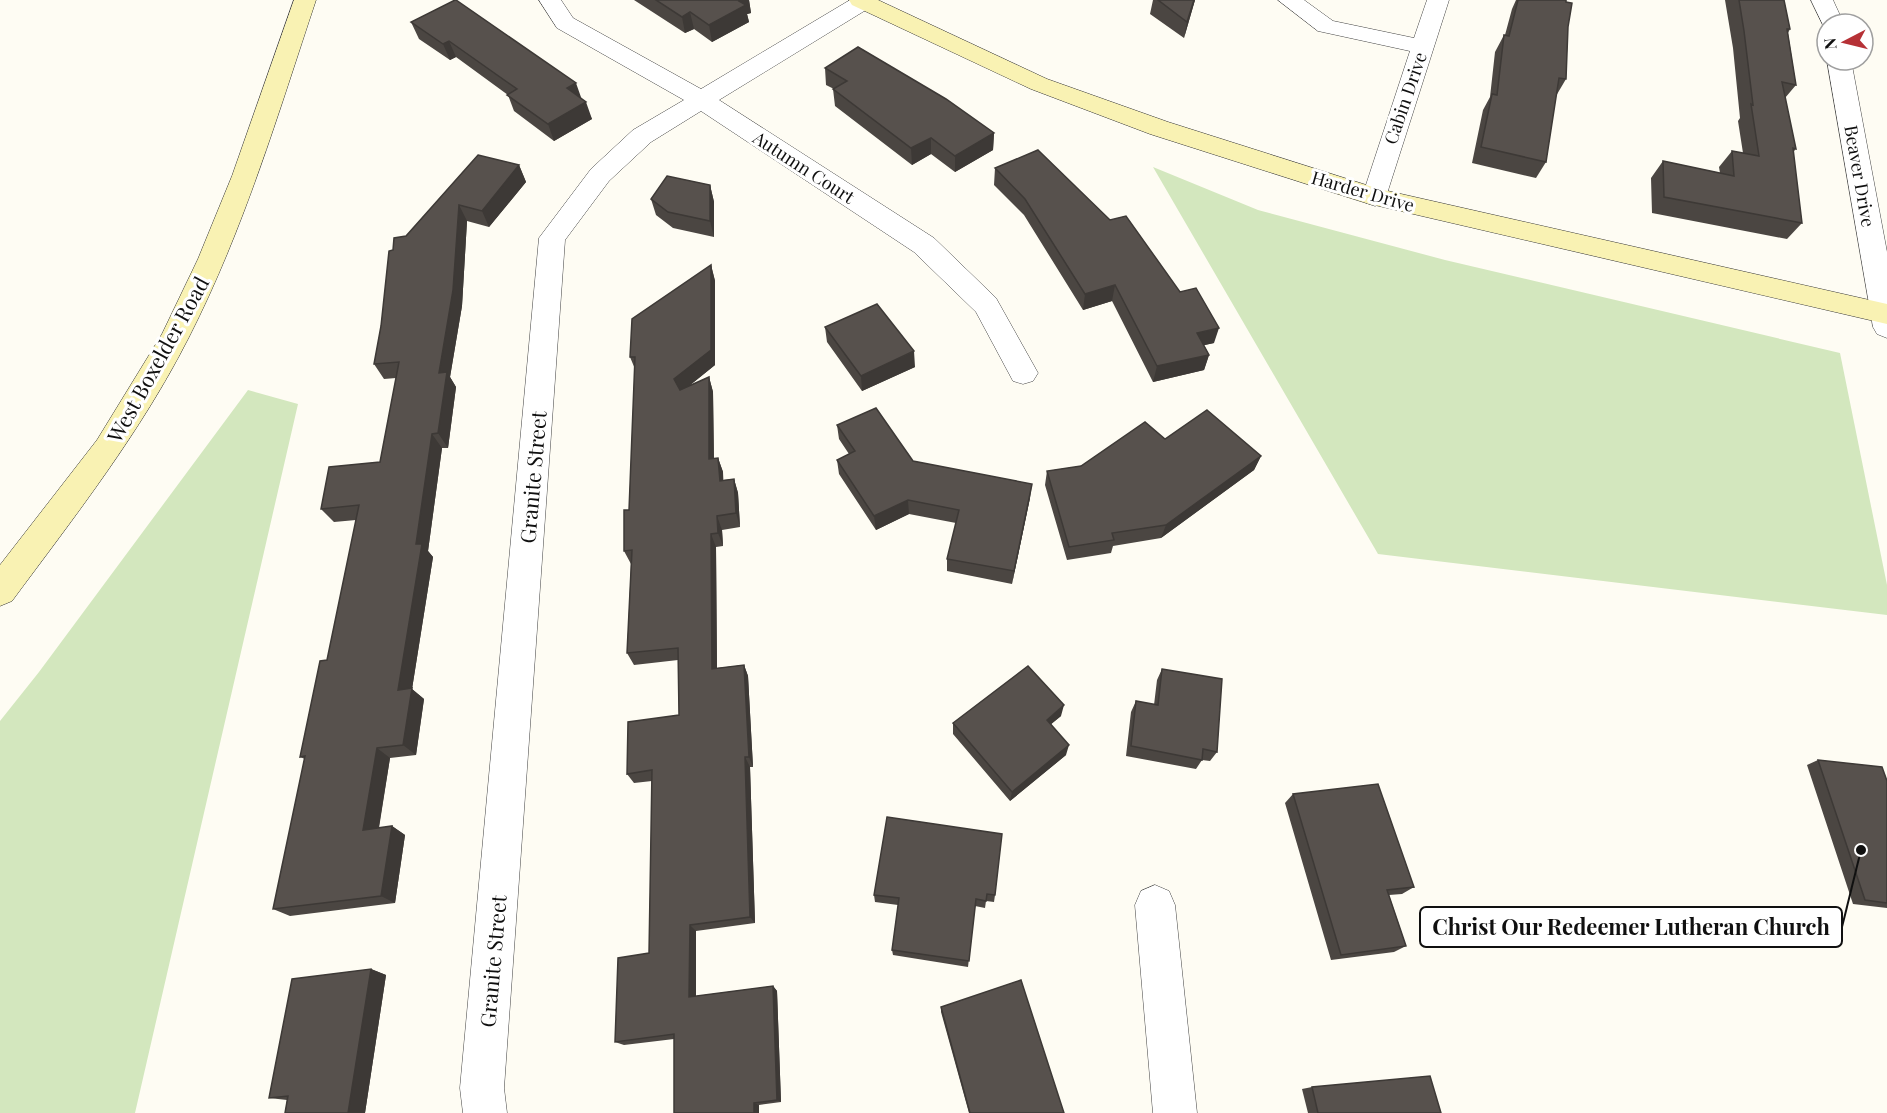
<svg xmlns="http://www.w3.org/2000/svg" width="1887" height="1113" font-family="'Playfair Display',serif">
<rect width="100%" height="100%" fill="#fefcf3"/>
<path fill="#d3e7be" d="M1153 167 1258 210 1445 260 1840 353 1887 585V615L1378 554Z
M248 390 298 404 135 1113H0V721L39 672Z"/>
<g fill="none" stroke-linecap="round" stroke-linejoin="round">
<g stroke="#434343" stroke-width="1">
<path id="street" d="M539 0H561L573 18 701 89 850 0H877L874 5 719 100 934 238 996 298 1038 373 1033 381 1023 384 1013 381 976 312 914 252 701 111 651 142 609 181 565 240 504 1088 507 1113H463L460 1088 539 238 591 169 633 130 684 100 557 28Z
M1278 0H1304L1333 21 1414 38 1427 0H1449L1384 203 1375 206 1366 203 1362 197 1410 51 1318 31Z
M1811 0H1833L1844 24H1827V29H1825Z
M1827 60H1851L1887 252V338L1877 334 1873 327Z
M1155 885 1169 891 1175 905 1197 1113H1153L1135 905 1141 891Z"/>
</g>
<g stroke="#323232" stroke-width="1">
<path id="secondary" d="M294 0H316C278 114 244 229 189 337 141 432 75 516 12 601L0 606V565L97 440 162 334 198 259 232 176Z
M849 0H878L1047 79 1168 122 1379 189 1887 304V324L1366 203 1150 134 1031 89 852 5Z"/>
</g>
<use href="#street" fill="#fff" fill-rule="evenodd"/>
<use href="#secondary" fill="#f9f2b3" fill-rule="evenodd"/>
</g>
<path fill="#4b4642" d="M634 0H749L751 13 747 14 749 22 712 42 694 29 685 33Z
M1153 0H1195L1184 38 1150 14Z
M1516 0H1566L1568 27 1566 79 1556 96 1546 162 1536 178 1472 163 1483 110 1490 97 1495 52 1504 35H1505L1512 9Z
M1725 0H1784L1790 29 1788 33 1796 85 1785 98 1796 149 1793 152 1802 223 1787 239 1652 213 1651 178 1663 161 1720 173 1719 167 1732 151 1743 153 1738 121 1740 118 1733 48Z
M411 22 581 99 592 119 554 141 514 111 508 95 456 57 450 60 419 39Z
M825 68 994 133 993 150 955 172 931 154 912 165 835 106 833 89H834L826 85Z
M519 165 526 182 489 227 467 221 462 306 450 377 456 387 448 448H442L428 551 433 557 412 689 424 699 416 755 390 758 379 828 392 826 405 835 395 903 290 916 273 909 305 759 300 757 327 660 356 520 334 522 321 509 380 462 396 378 384 379 374 364 381 326 393 250 406 236Z
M995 168 1214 343 1204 345 1209 355 1204 370 1153 382 1112 301 1083 310 1024 215 994 185Z
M710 185 714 202V237L673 228 656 215 651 199Z
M711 265 715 281V365L689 386 709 377 713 392 714 459 718 458 723 472V480L734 479 738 493 740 527 722 530 723 546 716 547 717 668 744 665 748 676 753 767H750L755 923 696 931V996L773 986 777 991 781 1102 759 1105V1113H674V1039L624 1045 615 1042 649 953 652 781 634 783 627 774 679 715 678 660 634 665 627 653 631 564 624 551 629 510 635 369 630 357Z
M825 327 915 367 862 391 827 342Z
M837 425 913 461 1030 498 1012 584 947 571V559L956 523 909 514 876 530 839 474 837 460 849 454 839 439Z
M1165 439 1261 456 1254 470 1161 538 1113 546 1111 553 1067 560 1045 485 1047 471 1081 466Z
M1162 669 1217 752 1210 761 1202 760 1196 769 1126 756 1131 712 1136 701 1154 705 1157 680Z
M1061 716 1051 724 1066 755 1010 801 953 734V723Z
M1818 760 1887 781V908L1853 904 1807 765Z
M1293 794 1414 887 1402 894 1389 895 1406 946 1394 952 1331 960 1285 803Z
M887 817 995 895 994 902 986 901 985 908 975 906 968 967 893 955 892 950 898 905 875 902 874 895Z
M371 969 386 975 365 1113H285L287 1100 269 1098Z
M941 1007 1064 1113H969L941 1012Z
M1312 1087 1441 1113H1308L1302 1089Z"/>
<path fill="#3d3936" d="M740 0H749L751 13 747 14 749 22 712 42 709 25Z
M1194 0H1195L1184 38 1187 22Z
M690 12 694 29 685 33 682 17Z
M449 41 456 57 450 60 443 44Z
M576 83 582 100 567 88Z
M586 102 592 119 554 141 548 124Z
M994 133 993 150 955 172V156Z
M931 138V154L912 165 911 148Z
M519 165 526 182 489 227 482 211Z
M710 185 714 202V237L710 221Z
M459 205 467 221 462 306 450 377 456 387 448 448 438 433 439 373Z
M711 265 715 281V365L679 394 674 379Z
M1115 285 1112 301 1083 310 1085 294Z
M1219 328 1214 343 1192 348 1197 333Z
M914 351 915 367 862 391 861 376Z
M1209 355 1204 370 1153 382 1157 366Z
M709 377 713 392 714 473 709 459Z
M432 434 442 448 428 551 433 557 412 689 424 699 416 755 403 745 398 690 416 544Z
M1261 456 1254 470 1161 538 1166 525Z
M718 458 723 472 724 495 720 481Z
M734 479 738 493 740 527 736 513Z
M1032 484 1030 498 1012 584 1014 571Z
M908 500 909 514 876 530 874 516Z
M717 516 722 530 723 546 718 533Z
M711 534 716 547 717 680 712 669Z
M744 665 748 676 753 767 749 757Z
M1064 705 1061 716 1044 730 1047 720Z
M1069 745 1066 755 1010 801 1012 792Z
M377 748 390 758 377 838 363 830Z
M745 757 750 767 755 923 750 917Z
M392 826 405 835 395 903 381 896Z
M690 925 696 931V1001L689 997Z
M371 969 386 975 365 1113H348Z
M773 986 777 991 781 1102 777 1100Z
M754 1103 759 1105V1113H754Z"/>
<path fill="#57514d" stroke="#3d3936" stroke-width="1.5" d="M455 0H456L576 83 567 88 586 102 548 124 507 95 517 89 449 41 443 44 411 22Z
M656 0H740L739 1 746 5 709 25 690 12 682 17Z
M1158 0H1194L1187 22Z
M1518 0H1566V2L1572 3 1568 27 1566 79 1559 78 1546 162 1481 147 1492 94 1497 95 1504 35 1509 36Z
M1739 0H1784L1790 29H1787L1796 85 1782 82 1796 149 1793 148 1802 223 1664 197 1663 161 1734 176 1732 151 1759 156 1751 104 1753 105 1744 31Z
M858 47 946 99 994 133 955 156 931 138 911 148 833 89 847 81 825 68Z
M1038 150 1110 220 1126 216 1180 292 1196 288 1219 328 1197 333 1209 355 1157 366 1115 285 1085 294 1025 199 995 168Z
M478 155 519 165 482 211 459 205 453 290 439 373 447 372 438 433 432 434 416 544H422L398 690 412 688 403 745 377 748 363 830 392 826 381 896 273 909 305 756 300 757 320 661 327 660 359 505 321 509 329 467 380 462 399 362 374 364 381 326 389 251 393 250 394 238 406 236Z
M667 176 710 185V221L668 212 651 199Z
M711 265V350L674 379 680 390 709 377V459L718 458 720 481 734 479 736 513 717 516 718 533 711 534 712 669 744 665 749 757H745L750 917 690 925 689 997 773 986 777 1100 754 1103V1113H674V1034L615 1042 618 958 649 953 652 770 627 774 628 722 679 715 678 648 627 653 632 550 624 551V510H629L635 357H630L632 319Z
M877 304 914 351 861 376 825 327Z
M876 408 913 461 1032 484 1014 571 947 559 959 510 908 500 874 516 837 460 855 451 837 425Z
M1207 410 1261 456 1166 525 1112 533 1114 540 1069 547 1047 471 1081 466 1145 422 1165 439Z
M1028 666 1064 705 1047 720 1069 745 1012 792 953 723Z
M1162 669 1222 679 1217 752 1203 749 1202 760 1131 746 1136 701 1158 705Z
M1818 760 1882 767 1887 781V903L1865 900Z
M1378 784 1414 887 1387 890 1406 946 1341 955 1293 794Z
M887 817 1002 834 995 895 987 894 986 901 976 899 969 961 892 950 899 898 874 895Z
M371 969 348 1113H285L288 1096 269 1098 292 979Z
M1021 980 1064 1113H970L941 1007Z
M1430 1076 1441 1113H1318L1312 1087Z"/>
<g text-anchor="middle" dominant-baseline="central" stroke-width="6" stroke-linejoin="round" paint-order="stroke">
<g font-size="18" fill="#101010" stroke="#fff">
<text transform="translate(1405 98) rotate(-71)">Cabin Drive</text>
<text transform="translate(804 167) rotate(33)">Autumn Court</text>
<text transform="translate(1860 176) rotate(80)">Beaver Drive</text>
<text transform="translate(1363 191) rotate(16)">Harder Drive</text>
</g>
<g font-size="21" fill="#101010" stroke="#fff">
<text transform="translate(157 359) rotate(-61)">West Boxelder Road</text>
<text transform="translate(532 477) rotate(-85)">Granite Street</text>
<text transform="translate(492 961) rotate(-85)">Granite Street</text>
</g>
</g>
<path fill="none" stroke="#101010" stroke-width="2" d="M1861 850L1842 927"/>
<circle fill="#101010" stroke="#fff" stroke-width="2" cx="1861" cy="850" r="6"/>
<rect fill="#fff" stroke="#101010" stroke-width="2" x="1420" y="907" width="422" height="40" rx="6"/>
<g font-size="22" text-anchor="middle" font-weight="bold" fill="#101010">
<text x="1631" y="935">Christ Our Redeemer Lutheran Church</text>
</g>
<g transform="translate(1845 42) rotate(263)"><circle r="28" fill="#ffffff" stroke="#9f9f9f" stroke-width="1.5"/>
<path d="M0-4.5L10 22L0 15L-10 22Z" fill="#b63136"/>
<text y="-9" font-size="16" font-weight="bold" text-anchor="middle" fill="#101010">N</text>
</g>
</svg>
